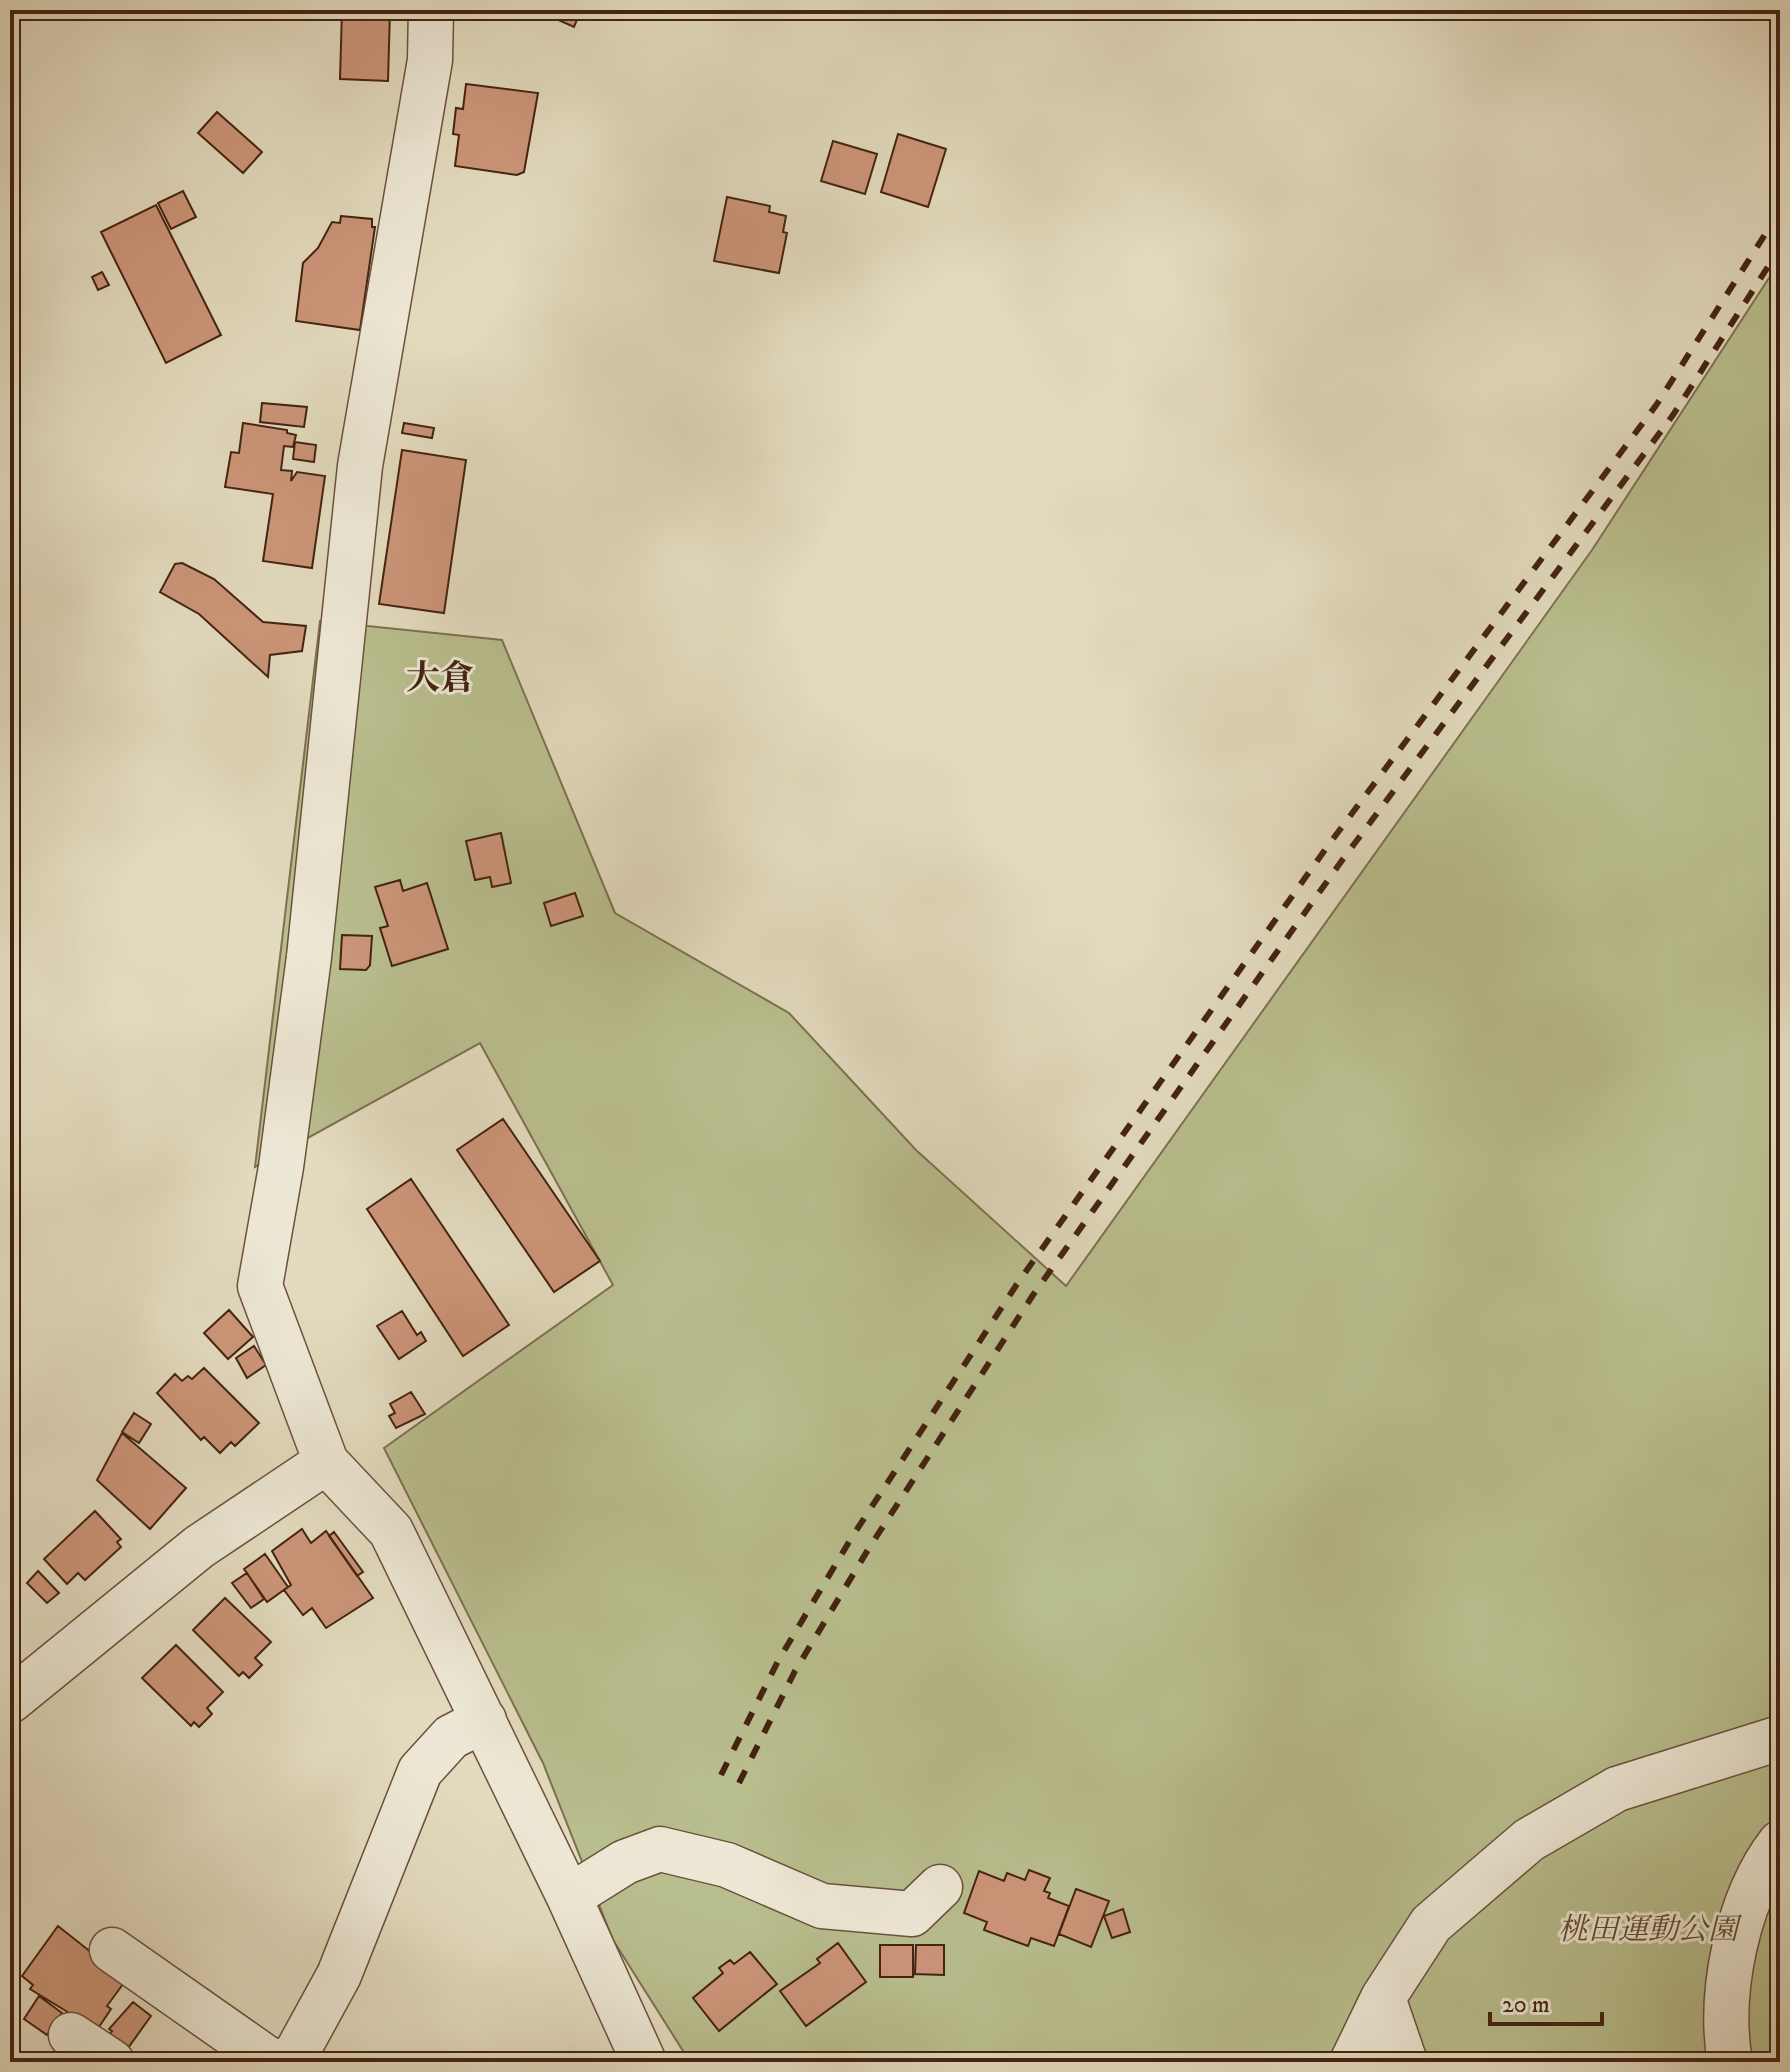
<svg xmlns="http://www.w3.org/2000/svg" width="1790" height="2072" font-family="'IM FELL DW Pica','Noto Serif JP',serif">
<rect width="100%" height="100%" fill="#e3dbbf"/>
<filter id="stains"><feTurbulence type="fractalNoise" baseFrequency=".0025" numOctaves="4"/><feColorMatrix values="0 0 0 0 .2 0 0 0 0 .09 0 0 0 0 .02 0 0 0 .5 -.17"/></filter>
<radialGradient id="worn" r=".72"><stop offset=".6" stop-color="#630" stop-opacity="0"/><stop offset="1" stop-color="#630" stop-opacity=".3"/></radialGradient>
<path fill="#b9be8e" stroke="#7e7050" stroke-width="2" d="M1780 261V2062H690L613 1940 543 1763 384 1448 613 1285 480 1043 255 1167 320 621 502 640 615 913 789 1013 916 1150 1066 1286 1592 550Z"/>
<path fill="#cc9579" stroke="#432311" stroke-width="2" d="M342 10H390L388 81 340 79Z
M536 10H581L574 27Z
M466 84 538 93 524 172 517 175 455 166 459 135 453 134 456 108 463 109Z
M217 112 262 152 243 173 198 133Z
M898 134 946 149 928 207 881 192Z
M833 141 877 154 865 194 821 181Z
M183 191 196 217 171 229 158 203Z
M727 197 770 206 769 212 786 216 783 232 787 233 779 273 714 261Z
M156 205 221 335 166 363 101 232Z
M341 216 372 219V227H375L360 330 296 321 303 263 318 248 332 222 340 223Z
M102 272 109 285 98 290 92 277Z
M262 403 307 407 304 427 260 422Z
M243 423 287 430V433L296 435 293 447 284 446 281 470 292 471 291 481 297 472 325 476 312 568 263 561 273 494 225 487 231 452 239 453Z
M404 423 434 428 432 438 402 433Z
M295 442 316 445 314 462 293 459Z
M402 450 466 460 444 613 379 604Z
M182 563 214 579 263 622 306 626 302 651 270 655 268 677 199 614 160 592 175 564Z
M501 833 511 883 492 887 490 877 475 880 466 841Z
M400 880 403 891 427 883 448 949 392 966 380 928 388 926 375 887Z
M575 893 583 916 551 926 544 903Z
M342 935 372 936 370 965 366 970 340 969Z
M503 1119 600 1261 554 1292 457 1150Z
M411 1179 509 1325 463 1356 367 1209Z
M229 1310 253 1337 228 1359 204 1333Z
M402 1311 417 1335 421 1332 426 1341 399 1359 377 1326Z
M254 1346 266 1365 247 1378 236 1358Z
M204 1368 259 1423 235 1446 231 1442 220 1453 204 1437 201 1440 157 1393 175 1374 182 1381 188 1376 192 1379Z
M411 1392 425 1414 396 1428 389 1416 395 1413 390 1404Z
M134 1413 151 1424 139 1443 122 1432Z
M122 1433 186 1488 150 1529 97 1480Z
M95 1511 121 1539 117 1542 121 1547 85 1580 78 1573 67 1584 44 1559Z
M302 1529 311 1543 326 1531 373 1598 326 1628 312 1608 303 1615 284 1590 291 1585 272 1551Z
M334 1532 363 1572 357 1576 329 1536Z
M265 1554 288 1587 267 1602 244 1569Z
M38 1571 59 1593 47 1603 27 1583Z
M247 1573 264 1599 251 1608 232 1583Z
M225 1598 271 1642 255 1658 262 1665 249 1678 243 1672 239 1676 193 1630Z
M176 1645 223 1692 207 1708 212 1714 199 1727 194 1722 191 1726 142 1678Z
M1029 1870 1050 1878 1044 1891 1050 1893 1048 1898 1069 1906 1054 1946 1031 1938 1028 1946 984 1930 987 1922 964 1913 979 1871 1004 1881 1007 1873 1025 1880Z
M1076 1889 1109 1901 1091 1947 1059 1934Z
M1123 1909 1130 1932 1112 1938 1104 1916Z
M58 1926 126 1980 107 2006 111 2009 97 2030 30 1989 33 1985 22 1976Z
M838 1943 866 1982 806 2026 780 1991 820 1963 817 1959Z
M880 1945H913V1977H880Z
M916 1945H944V1975L915 1974Z
M750 1952 777 1984 719 2031 693 1998 723 1973 719 1968 730 1960 734 1964Z
M39 1996 62 2013 47 2035 24 2019Z
M133 2002 151 2016 128 2048 109 2035 112 2031 109 2029Z"/>
<g fill="none" stroke-linecap="round" stroke-linejoin="round">
<g stroke="#6b513c" stroke-width="47">
<path id="minor" d="M431 10 430 60 360 466 309 957 281 1167 260 1286 326 1462 391 1531 569 1897 644 2062
M10 1701 199 1547 326 1462
M569 1897 625 1862 660 1849 727 1865 822 1906 912 1914 940 1887
M112 1950 272 2062
M1383 1998 1405 2062
M71 2035 112 2062
M287 2062 298 2050 339 1975 420 1771 451 1737 484 1720
M1352 2062 1383 1998 1431 1924 1529 1840 1617 1789 1780 1738
M1730 2062C1718 1994 1737 1898 1780 1843"/>
</g>
<use href="#minor" stroke="#ede8d5" stroke-width="44"/>
<path stroke="#432311" stroke-width="6" stroke-dasharray="14 14" stroke-linecap="butt" d="M721 1775 778 1661 852 1537 1017 1284 1327 847 1657 404 1780 211
M739 1783 795 1671 869 1548 1033 1295 1343 859 1673 415 1780 248"/>
</g>
<g text-anchor="middle" dominant-baseline="central" stroke-width="6" stroke-linejoin="round" paint-order="stroke">
<g font-size="30" font-style="italic" fill="#604a30" stroke="#ede8d5">
<text x="1648" y="1930">桃田運動公園</text>
</g>
<g font-size="34" font-weight="bold" fill="#432311" stroke="#ede8d5">
<text x="440" y="679">大倉</text>
</g>
</g>
<rect width="1790" height="2072" fill="none" stroke="#e3dbbf" stroke-width="40"/>
<rect x="12" y="12" width="1766" height="2048" fill="none" stroke="#432311" stroke-width="4"/>
<rect x="20" y="20" width="1750" height="2032" fill="none" stroke="#432311" stroke-width="2"/>
<path d="M1490 2012v12h112v-12" fill="none" stroke="#432311" stroke-width="4"/>
<text x="1502" y="2012" font-size="24" fill="#432311" stroke="#ede8d5" stroke-width="6" paint-order="stroke">20 m</text>
<rect width="100%" height="100%" filter="url(#stains)"/>
<rect width="100%" height="100%" fill="url(#worn)"/>
</svg>
